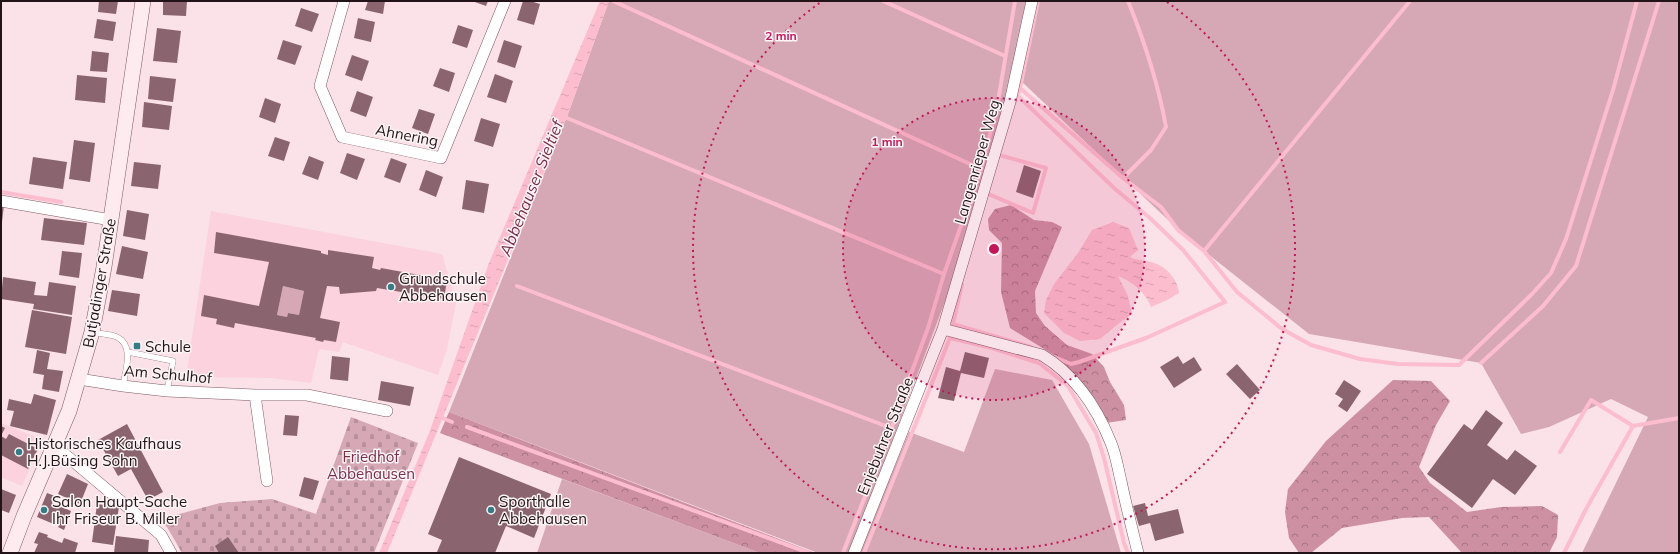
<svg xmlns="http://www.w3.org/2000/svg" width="1680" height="554" font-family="Mulish,sans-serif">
<defs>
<pattern id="forest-crowns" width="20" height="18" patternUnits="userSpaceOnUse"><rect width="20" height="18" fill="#cc90a2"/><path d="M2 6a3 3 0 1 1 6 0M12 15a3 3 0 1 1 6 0" fill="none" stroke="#a57483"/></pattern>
<pattern id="cemetery-stones" width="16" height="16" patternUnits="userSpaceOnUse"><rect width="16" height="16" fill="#d6a8b5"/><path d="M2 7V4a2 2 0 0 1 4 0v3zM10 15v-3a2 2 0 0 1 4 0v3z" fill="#b7909b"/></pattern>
<pattern id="water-ripples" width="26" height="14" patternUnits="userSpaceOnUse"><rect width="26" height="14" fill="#fcbdcf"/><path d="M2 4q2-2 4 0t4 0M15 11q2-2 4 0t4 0" fill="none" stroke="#d8a2b1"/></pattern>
</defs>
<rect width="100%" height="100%" fill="#fbe1e8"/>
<path fill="#fbd2dd" d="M211 211 442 254 456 303 447 349 438 375 343 342 339 352 319 349 311 383 270 378 186 377Z
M1 423 43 440 22 486 1 477Z"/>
<path fill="#d6a8b5" d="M609 1H1679V553H1582L1648 417 1611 399 1549 427 1521 434 1481 363 1309 334 1184 235 1021 81 956 272 850 553H818L449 412 568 114Z
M283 286 304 291 299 315 288 313 287 317 277 315Z
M995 369 1052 380 1089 444 1121 553H859L909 432 964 452Z
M562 479 760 553H537Z"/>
<path fill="url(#forest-crowns)" d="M1011 205 1034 220 1052 222 1062 227 1035 291 1036 313 1045 326 1067 345 1092 354 1104 367 1110 382 1124 405 1126 420 1106 423 1092 411 1062 360 1010 328 1001 292 1002 243 989 230 988 219 995 209Z
M1393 380 1431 381 1450 401 1436 425 1419 467 1430 483 1467 512 1501 507 1542 506 1558 515 1557 537 1549 553H1462L1429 517 1402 518 1342 528 1311 553H1299L1289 538 1285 512 1288 489 1326 441Z
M449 412 815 553H760L440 433Z"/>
<path fill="url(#cemetery-stones)" d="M351 417 418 443 374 553H182L167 527 157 520 220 503 272 499 316 514Z"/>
<path fill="url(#water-ripples)" d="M600 1H609L568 114 387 553H379L429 433 489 263Z
M1113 222 1129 228 1138 250 1130 257C1138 261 1146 260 1154 263 1167 267 1178 280 1179 293L1167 300 1151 307C1145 292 1133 282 1118 276L1128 296 1132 314 1118 324 1100 339 1080 341 1064 333 1044 313 1046 300 1054 284 1078 253 1092 230Z"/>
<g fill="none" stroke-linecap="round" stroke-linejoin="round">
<path stroke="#fcbdcf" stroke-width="4" d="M613 1 981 169
M883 1 1005 56
M1020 88 1123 178 1161 207 1178 230 1204 251 1237 292 1282 329 1311 345 1360 359 1398 364 1459 365 1532 294 1551 273 1566 239 1613 90 1637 1
M1017 95 1114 188 1151 219 1183 250 1225 302 1146 338 1079 362 1071 364 1050 355
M1015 102 1020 88 1038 1
M562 116 944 274
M1123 178 1151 150 1166 127C1158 82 1145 43 1128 1
M1 192 61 202
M986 195V193L1033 213 1046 168 999 155V152
M1204 251 1410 1
M962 284 953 324 1031 347
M517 286 891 428
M1481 363 1543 306 1576 266 1659 1
M898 409 928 328 944 274 981 169 997 107 1015 1
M440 417 452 422
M467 427 809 553
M1560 452 1591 400 1633 426
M843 553 895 419
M864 553 950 338 992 348 1039 363 1068 386 1096 433 1104 458 1124 543 1128 553
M1564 553 1586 509 1633 426 1679 418"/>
</g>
<path fill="#8a6570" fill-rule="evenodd" d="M99 1H118L116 14 98 12Z
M163 1H187L186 16 163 15Z
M368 1H385L383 14 365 10Z
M472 1H488L486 6Z
M523 1H530L540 4 534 25 517 20Z
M301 8 319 14 312 32 295 26Z
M358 18 375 22 371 42 354 38Z
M97 19 116 22 113 41 94 38Z
M458 25 473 30 467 48 452 43Z
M157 28 181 31 177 63 153 61Z
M283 40 302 46 295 65 277 59Z
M504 40 522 46 515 68 497 62Z
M92 51 109 53 107 72 90 71Z
M352 55 369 61 362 81 345 75Z
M440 68 455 73 449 92 433 86Z
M495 74 513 81 506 103 487 97Z
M77 75 107 78 105 103 75 100Z
M150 76 176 79 173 102 148 99Z
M357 91 373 97 366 117 350 111Z
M265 98 281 104 275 123 259 117Z
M144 102 172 106 169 130 142 127Z
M419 109 435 114 428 134 412 128Z
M481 118 500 124 493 147 474 141Z
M275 137 290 142 284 161 268 156Z
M74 140 95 143 90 182 69 179Z
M347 153 365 159 357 180 340 173Z
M309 156 324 162 318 180 302 174Z
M33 157 67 162 63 189 29 184Z
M391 158 407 164 400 183 384 177Z
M134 162 161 165 158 189 131 186Z
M1024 165 1041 171 1033 198 1016 192Z
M426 170 443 177 436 197 419 190Z
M466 180 489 184 484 213 462 209Z
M1 205H4L2 222H1Z
M127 210 149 214 145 240 123 236Z
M44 218 87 223 84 245 41 240Z
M216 232 321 251V253L328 255V250L374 257 372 268 380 270 381 268 447 280 444 299 377 288 376 291 340 294 339 287 327 286 320 318 340 322 336 342 324 340 323 342 315 340 316 338 235 323 234 328 216 324 217 319 201 316 204 295 259 306 269 262 214 253ZM283 286 304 291 299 315 288 313 287 317 277 315Z
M122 246 148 252 143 279 116 274Z
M62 251 82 253 79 278 59 275Z
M3 277 36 282 34 295 47 296 49 282 76 286 72 315 33 309 34 304 1 299Z
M112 290 140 294 137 316 108 311Z
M32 310 72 317 66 354 25 347Z
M37 350 50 353 47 369 63 371 59 392 42 389 44 375 33 373Z
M965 352 989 358 984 378 961 373 954 401 938 398 946 367 960 371Z
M332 356 350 358 348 381 330 379Z
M1178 356 1183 364 1194 357 1202 370 1174 388 1160 367Z
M1237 364 1260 390 1250 399 1226 374Z
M1344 380 1361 391 1347 412 1338 406 1343 399 1335 394Z
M381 381 414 387 410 406 378 400Z
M34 394 56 400 47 435 10 426 14 411 7 410 9 399 31 404Z
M1486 410 1503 423 1487 445 1507 460 1515 450 1537 466 1515 495 1493 479 1472 508 1427 474 1464 424 1472 430Z
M285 415 299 416 297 436 283 435Z
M127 424 163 492 148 500 131 469 118 476 98 440Z
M1 426 5 428 1 436Z
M9 434 38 449 28 469 1 455V436L6 439Z
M459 457 551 494 534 538 506 526 495 553 437 552 442 540 428 534Z
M67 474 88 484 80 504 58 494Z
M304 477 319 481 313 500 299 496Z
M1 489 16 495 9 513 1 510Z
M47 493 55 496 52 503 71 511 64 530 58 527 60 524 57 523 56 525 37 517Z
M1145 503 1148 516 1178 509 1184 533 1155 541 1150 523 1139 526 1133 506Z
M97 504 119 507 113 545 92 542Z
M39 532 48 535 47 537 62 543 64 538 78 543 75 553H34L38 544 34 543Z
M116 536 149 540 148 553H114Z
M228 537 239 553H219L215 546Z"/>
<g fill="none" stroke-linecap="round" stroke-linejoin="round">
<g stroke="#7e5a64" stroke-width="6">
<path id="service" d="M92 332C100 334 110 334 117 337 135 346 125 371 123 386
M128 352 173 361 167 391"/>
</g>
<g stroke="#7e5a64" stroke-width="12">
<path id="minor" d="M344 1 320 86 342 137 441 158 505 1
M1 201 111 220
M943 329 1042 355C1075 375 1097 408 1111 443 1116 455 1118 469 1121 481 1126 505 1132 529 1138 553
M79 379 123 386 167 391 255 395H307L387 411
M255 395 267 481
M54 447 61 451 161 535 171 553
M854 553 943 329 1010 102 1032 1"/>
</g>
<g stroke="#7e5a64" stroke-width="16">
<path id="secondary" d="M10 553 24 516 69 411 92 332 104 267 143 1"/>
</g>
<use href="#service" stroke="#fff" stroke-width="5.5"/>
<use href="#minor" stroke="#fff" stroke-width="11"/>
<use href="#secondary" stroke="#fdebf0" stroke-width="15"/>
</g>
<circle cx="994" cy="249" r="151" fill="#c2185b" fill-opacity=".12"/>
<g fill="none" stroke="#c2185b" stroke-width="2" stroke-dasharray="2 4">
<circle cx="994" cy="249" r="151"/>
<path d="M1167 2A301 301 0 1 1 821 2"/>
</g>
<g fill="#357c87" stroke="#fcf4f6" stroke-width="1.5">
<circle cx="391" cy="287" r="4"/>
<rect x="133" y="342" width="8" height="8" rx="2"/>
<circle cx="19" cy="452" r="4"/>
<circle cx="44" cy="510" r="4"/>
<circle cx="491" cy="510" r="4"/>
</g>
<g text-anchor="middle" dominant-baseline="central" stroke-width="3" stroke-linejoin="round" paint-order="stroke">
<g font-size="15" fill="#211317" stroke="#fcf4f6">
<text transform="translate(407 135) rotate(11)">Ahnering</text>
<text transform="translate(977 162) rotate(-74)">Langenrieper Weg</text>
<text transform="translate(99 283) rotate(-80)">Butjadinger Straße</text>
<text transform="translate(168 374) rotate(5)">Am Schulhof</text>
<text transform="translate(885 436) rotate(-68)">Enjebuhrer Straße</text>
</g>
<g font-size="15" fill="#211317" stroke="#fcf4f6" text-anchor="start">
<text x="399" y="278">Grundschule<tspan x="399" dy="17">Abbehausen</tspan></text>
<text x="145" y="346">Schule</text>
<text x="27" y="443">Historisches Kaufhaus<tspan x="27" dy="17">H.J.Büsing Sohn</tspan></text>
<text x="52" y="501">Salon Haupt-Sache<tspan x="52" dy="17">Ihr Friseur B. Miller</tspan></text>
<text x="499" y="501">Sporthalle<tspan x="499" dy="17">Abbehausen</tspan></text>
</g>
<g font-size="15" fill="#782f4a" stroke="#fcf4f6">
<text x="371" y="456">Friedhof<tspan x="371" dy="17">Abbehausen</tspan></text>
</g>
<g font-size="16" font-style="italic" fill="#762e48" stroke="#fcf4f6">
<text transform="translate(531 188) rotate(-68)">Abbehauser Sieltief</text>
</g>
</g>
<circle cx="994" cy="249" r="6" fill="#c2185b" stroke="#fcf4f6" stroke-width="2"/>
<g font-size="12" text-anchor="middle" font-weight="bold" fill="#c2185b" stroke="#fcf4f6" stroke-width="3" stroke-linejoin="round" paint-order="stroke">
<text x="781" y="40">2 min</text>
<text x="887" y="146">1 min</text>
</g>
<rect width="1680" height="554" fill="none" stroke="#211317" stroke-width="4"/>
</svg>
